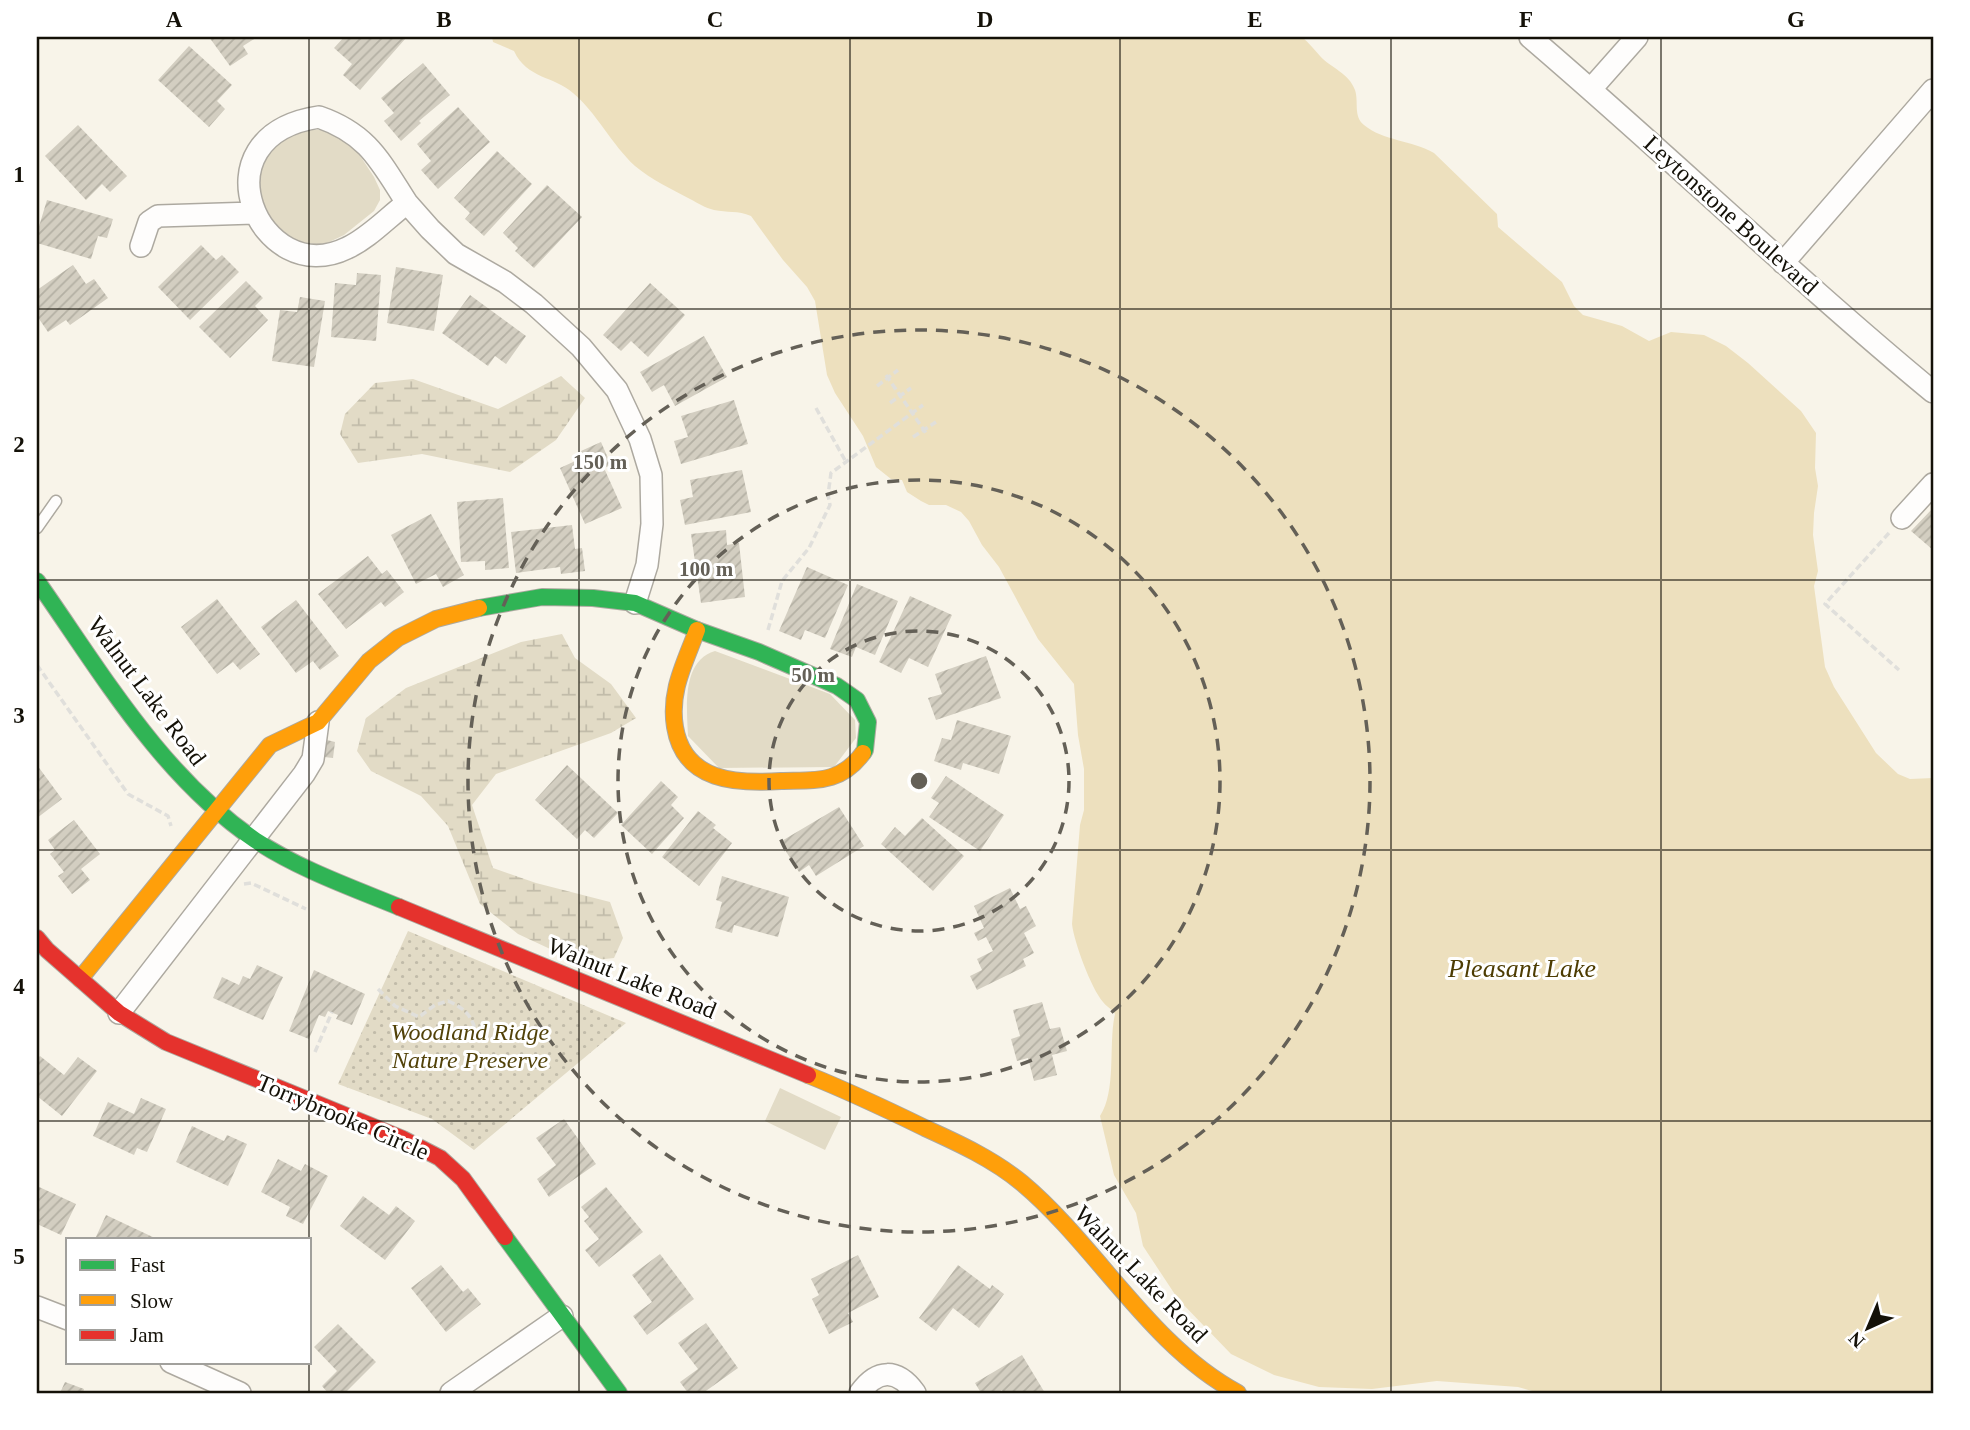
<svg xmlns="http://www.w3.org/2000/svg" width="1970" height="1430" font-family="'Times New Roman',serif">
<defs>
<pattern id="wetland-marsh" width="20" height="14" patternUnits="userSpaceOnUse" patternTransform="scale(1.75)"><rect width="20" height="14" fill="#e2dbc6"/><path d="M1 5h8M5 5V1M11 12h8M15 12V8" fill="none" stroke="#c1bba9"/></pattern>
<pattern id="park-dots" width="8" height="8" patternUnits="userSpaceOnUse" patternTransform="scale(1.75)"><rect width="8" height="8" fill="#e2dbc6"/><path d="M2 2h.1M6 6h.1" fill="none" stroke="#c1bba9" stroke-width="1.8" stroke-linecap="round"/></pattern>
<pattern id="building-hatch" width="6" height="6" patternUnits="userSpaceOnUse" patternTransform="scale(1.75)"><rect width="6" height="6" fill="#d3cec1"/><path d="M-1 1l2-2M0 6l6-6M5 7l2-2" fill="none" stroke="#b4b0a4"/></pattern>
</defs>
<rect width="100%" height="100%" fill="#f8f4e9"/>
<path fill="#e2dbc6" d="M303 130H323L341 137 355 148 374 177 380 190V200L374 211 344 235 323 245 300 242 279 235 259 209 260 168 274 143Z
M715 651 830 694 855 720 856 738 834 767 719 768 688 736C687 709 681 661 715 651Z
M780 1088 841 1117 825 1150 765 1121Z"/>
<path fill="url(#wetland-marsh)" d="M561 376 585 398 556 440 510 472 422 454 358 463 340 434 345 414 375 383 413 379 498 409Z
M562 634 575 658 611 684 636 718 611 733 496 774 472 805 493 868 536 883 610 902 623 938 614 958 578 962 518 934 480 904 448 826 421 796 371 771 357 751 366 718 406 688 521 642Z"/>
<path fill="url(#park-dots)" d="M408 931 626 1023 474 1150 432 1119 338 1084Z"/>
<path fill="#ede0be" d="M492 37H1302C1309 43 1314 49 1320 56 1331 68 1349 73 1355 90 1359 102 1353 116 1364 125 1383 141 1412 140 1434 153L1497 214 1498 227 1562 282 1574 306 1583 315 1622 326 1649 341 1671 332 1704 335 1726 346 1748 363 1801 411 1816 433 1815 468 1818 486 1814 513 1813 535 1818 571 1814 586 1825 667 1834 687 1876 753 1898 774 1910 779 1933 778V1393H1539L1518 1387 1437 1381 1372 1389 1319 1387 1274 1375 1231 1354 1178 1299 1143 1246 1136 1213 1114 1175 1100 1116C1117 1090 1108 1044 1115 1014 1111 1008 1107 1007 1103 1002 1091 988 1074 942 1072 924L1080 825 1084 810V769L1078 735 1074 684 1038 639 999 567 982 545 969 521 961 512 946 505H929L921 501 907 492 902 480 891 479 876 467 863 436 835 393 827 375 815 301 807 287 783 260 751 216C738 210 727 213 714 210 705 208 698 203 690 199 671 189 652 180 635 166 612 145 596 112 573 93 554 76 527 79 514 51L493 42Z"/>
<path fill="url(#building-hatch)" d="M209 37H257L243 46 248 54 230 66Z
M344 37H405L406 38 360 90 343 75 352 64 334 48Z
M189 46 232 85 217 101 225 109 209 127 158 80Z
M423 63 450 95 419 121 421 123 401 141 384 121 394 113 381 98Z
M458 107 490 142 438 189 421 170 431 161 417 144Z
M78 125 127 176 110 192 102 184 86 200 45 156Z
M497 151 532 184 484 236 465 219 470 213 454 198Z
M547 185 582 217 534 268 515 251 518 248 503 233Z
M47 200 113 219 107 238 98 236 91 259 37 243V233Z
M201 245 216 260 222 255 239 272 190 320 158 287Z
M73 265 86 284 94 279 108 298 70 325 66 320 48 332 37 316V290Z
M396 267 443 275 434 331 387 323Z
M357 273 381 275 376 341 331 337 335 283 356 285Z
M246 281 263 298 255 306 268 320 230 358 199 327Z
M650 283 685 315 648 357 631 341 621 351 603 335Z
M470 295 526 336 506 364 495 356 488 366 442 333Z
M300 297 325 301 314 367 272 361 280 310 297 312Z
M704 336 727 377 675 406 664 385 652 392 640 372Z
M734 400 748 444 681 464 674 441 688 437 681 416Z
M601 442 611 465 604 468 622 508 585 524 560 468 584 457 581 451Z
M742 470 751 512 685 525 680 500 693 497 690 480Z
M503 498 509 568 485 570V561L461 562 457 502Z
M1933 508V550L1911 531Z
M431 514 464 575 443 587 436 574 416 584 391 535Z
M572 525 575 549 582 548 585 571 561 574 560 567 516 573 511 532Z
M726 530 727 545 739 543 745 597 701 603 691 534Z
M368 556 382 574 387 570 404 592 385 607 381 602 346 629 318 594Z
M807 567 848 585 825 638 805 630 801 640 779 631Z
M857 584 898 601 875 655 856 647 852 657 830 649Z
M910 596 952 615 928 667 909 658 901 673 879 662Z
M217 599 260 654 240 670 233 662 217 674 181 627Z
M296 600 339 656 320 670 313 661 296 673 261 627Z
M986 656 1001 698 936 720 928 698 942 694 935 674Z
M957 720 1011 736 999 774 963 763 961 770 934 761 942 738 951 740Z
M327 740 335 742 333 758 324 757Z
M37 765 62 799 37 818Z
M567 765 618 813 594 838 585 830 577 839 535 800Z
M946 776 1004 815 980 851 929 817 939 803 931 798Z
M661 781 678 797 671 805 684 818 652 854 621 825Z
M839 807 864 846 816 876 809 865 799 872 780 842Z
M698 811 716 825 713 828 732 843 699 886 662 857Z
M922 818 964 856 933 891 881 844 895 827 905 836Z
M74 820 100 854 81 869 90 880 72 894 58 876 64 872 50 854 55 850 48 840Z
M722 876 789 897 778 937 734 925 732 933 715 928 722 902 716 900Z
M1010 888 1020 909 1026 906 1036 926 1024 933 1034 953 1023 959 1026 966 977 990 970 976 982 970 977 959 993 951 986 937 978 941 974 933 984 928 974 906Z
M257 965 283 977 263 1020 213 998 222 977 239 985 243 976 250 979Z
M314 970 365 994 352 1025 336 1019 338 1015 328 1011 325 1017 319 1015 309 1039 289 1031Z
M1042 1002 1050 1029 1060 1027 1067 1051 1052 1055 1057 1075 1034 1081 1028 1058 1017 1061 1011 1039 1020 1036 1013 1010Z
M40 1056 64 1075 78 1057 97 1071 62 1116 37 1096V1059Z
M141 1098 166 1109 147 1152 137 1148 134 1155 93 1136 108 1102 134 1114Z
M564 1119 596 1164 549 1197 537 1179 556 1165 536 1138Z
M192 1126 224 1141 227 1135 247 1144 228 1186 176 1162Z
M278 1159 301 1171 305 1164 328 1176 303 1224 286 1216 290 1207 261 1192Z
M37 1186 76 1204 61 1235 37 1224Z
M606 1187 643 1232 599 1267 585 1250 599 1239 584 1221 589 1217 581 1207Z
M363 1196 389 1215 396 1206 415 1221 385 1260 340 1226Z
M106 1215 157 1239H95Z
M660 1254 694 1299 647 1335 633 1316 652 1302 632 1275Z
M858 1255 879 1297 848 1313 853 1322 829 1334 812 1299 819 1295 811 1279Z
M441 1265 463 1292 468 1288 481 1304 446 1332 411 1288Z
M958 1265 990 1289 992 1285 1004 1294 979 1328 953 1308 936 1331 919 1318Z
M706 1323 738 1368 703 1393H688L680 1382 698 1369 678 1343Z
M338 1324 376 1362 345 1393H328L322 1386 337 1371 314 1347Z
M1022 1355 1045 1393H1003L1002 1390 996 1393H981L975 1383Z
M65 1382 84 1389 83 1393H60Z"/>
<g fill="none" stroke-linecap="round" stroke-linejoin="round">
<g stroke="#ada9a0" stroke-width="13">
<path id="lane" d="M37 528 56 501"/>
</g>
<g stroke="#ada9a0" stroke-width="24">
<path id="street" d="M1530 37C1666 153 1795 278 1933 392
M1591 89 1637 37
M319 117C368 134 380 161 407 203 388 217 369 238 347 248 260 291 192 136 319 117Z
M407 203 430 229 456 254 505 282 534 304 581 347 617 390 640 439 651 475 652 524 647 565 635 603
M141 246 149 222 158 216 254 213
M1783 263 1933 90
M1902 518 1933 484
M119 1013 304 774 313 759 318 722
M37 1307 68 1319
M171 1362 240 1393
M451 1393 562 1316
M860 1393C877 1369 897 1368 915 1393"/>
</g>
<g stroke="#ada9a0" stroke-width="18">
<path id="fast" d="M37 581C101 672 161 776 255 840 299 869 350 887 399 907
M479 608 542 597 593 598 635 603 697 630 759 652 837 686 857 700 868 722 865 750 863 753
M505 1237 619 1393"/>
</g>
<g stroke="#ada9a0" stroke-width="18">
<path id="slow" d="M697 630C685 663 669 691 675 727 684 782 737 784 781 781 816 780 840 784 863 753
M80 979 270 745 318 722 369 661 398 638 436 619 479 608
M808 1075C848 1091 886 1109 925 1128 958 1143 993 1159 1022 1183 1096 1245 1151 1347 1238 1393"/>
</g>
<g stroke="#ada9a0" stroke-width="18">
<path id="jam" d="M399 907 808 1075
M37 938 47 950 119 1013 166 1042 403 1139 440 1158 463 1179 505 1237"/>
</g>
<path stroke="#e0dfdb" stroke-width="3.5" stroke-dasharray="7 3.5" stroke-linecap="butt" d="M886 375 926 433
M877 386 898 370
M890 403 911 388
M816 408 846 462
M913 437 936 422
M1889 533 1825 604 1899 670
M768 630 782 581 809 548 830 505 828 495 831 473 923 405
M37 665 128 794 168 816 171 826
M244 884 251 883 306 909
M378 989 395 1006 419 1017 435 1005 448 1001C462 1007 471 1014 475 1029
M315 1052 332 1012"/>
<use href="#lane" stroke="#fefdfc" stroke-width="10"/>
<use href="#street" stroke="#fefdfc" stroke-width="21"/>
<use href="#fast" stroke="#30b455" stroke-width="16"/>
<use href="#slow" stroke="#ff9f0a" stroke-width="16"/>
<use href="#jam" stroke="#e5322d" stroke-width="16"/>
</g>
<path fill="none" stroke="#141108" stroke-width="2" stroke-opacity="0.55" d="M309 37V1239M579 37V1393M850 37V1393M1120 37V1393M1391 37V1393M1661 37V1393M37 309H1933M37 580H1933M37 850H1933M37 1121H1933M309 1362V1393"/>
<g fill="none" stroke="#646057" stroke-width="3.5" stroke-dasharray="12 9">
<circle cx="919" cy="781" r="150"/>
<circle cx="919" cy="781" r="301"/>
<circle cx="919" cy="781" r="451"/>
</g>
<g text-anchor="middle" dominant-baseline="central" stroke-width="6" stroke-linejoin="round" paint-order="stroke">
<g font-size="24" fill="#141108" stroke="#fff">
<text transform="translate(1731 215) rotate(42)">Leytonstone Boulevard</text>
<text transform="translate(147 691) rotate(53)">Walnut Lake Road</text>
<text transform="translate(632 978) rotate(22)">Walnut Lake Road</text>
<text transform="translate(343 1117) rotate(23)">Torrybrooke Circle</text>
<text transform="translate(1141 1274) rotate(46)">Walnut Lake Road</text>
</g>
<g font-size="24" font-style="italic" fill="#524209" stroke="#fff">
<text x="470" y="1032">Woodland Ridge<tspan x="470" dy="28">Nature Preserve</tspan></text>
</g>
<g font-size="26" font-style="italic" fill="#4d3c02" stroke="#fff">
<text x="1522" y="968">Pleasant Lake</text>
</g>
</g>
<circle cx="919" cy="781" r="10" fill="#646057" stroke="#fff" stroke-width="3.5"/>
<g font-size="21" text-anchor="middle" font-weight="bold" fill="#646057" stroke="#fff" stroke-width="6" stroke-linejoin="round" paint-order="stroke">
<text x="600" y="469">150 m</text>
<text x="706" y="576">100 m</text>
<text x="813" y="682">50 m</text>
</g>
<rect width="1970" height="1430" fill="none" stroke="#ffffff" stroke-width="77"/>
<rect x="66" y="1238" width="245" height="126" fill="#ffffff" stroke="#a1a09c" stroke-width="2"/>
<rect x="80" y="1260" width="35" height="10" fill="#30b455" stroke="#a1a09c" stroke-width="2"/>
<text x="130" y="1272" font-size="21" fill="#141108">Fast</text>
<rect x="80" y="1295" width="35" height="10" fill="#ff9f0a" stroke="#a1a09c" stroke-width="2"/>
<text x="130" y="1308" font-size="21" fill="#141108">Slow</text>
<rect x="80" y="1330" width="35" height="10" fill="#e5322d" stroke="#a1a09c" stroke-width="2"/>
<text x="130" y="1342" font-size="21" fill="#141108">Jam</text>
<g transform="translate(1868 1328) rotate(224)" stroke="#ffffff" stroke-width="5" paint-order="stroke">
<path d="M0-5L12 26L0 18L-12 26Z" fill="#141108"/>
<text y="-10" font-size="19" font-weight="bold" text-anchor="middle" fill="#141108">N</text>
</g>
<rect x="38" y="38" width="1894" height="1354" fill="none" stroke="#141108" stroke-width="2.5"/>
<g font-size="23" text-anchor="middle" font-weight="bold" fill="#141108">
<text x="174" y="27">A</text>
<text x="444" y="27">B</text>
<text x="715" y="27">C</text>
<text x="985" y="27">D</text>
<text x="1255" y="27">E</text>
<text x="1526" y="27">F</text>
<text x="1796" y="27">G</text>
<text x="19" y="182">1</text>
<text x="19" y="452">2</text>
<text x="19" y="723">3</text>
<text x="19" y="994">4</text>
<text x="19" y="1264">5</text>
</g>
</svg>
